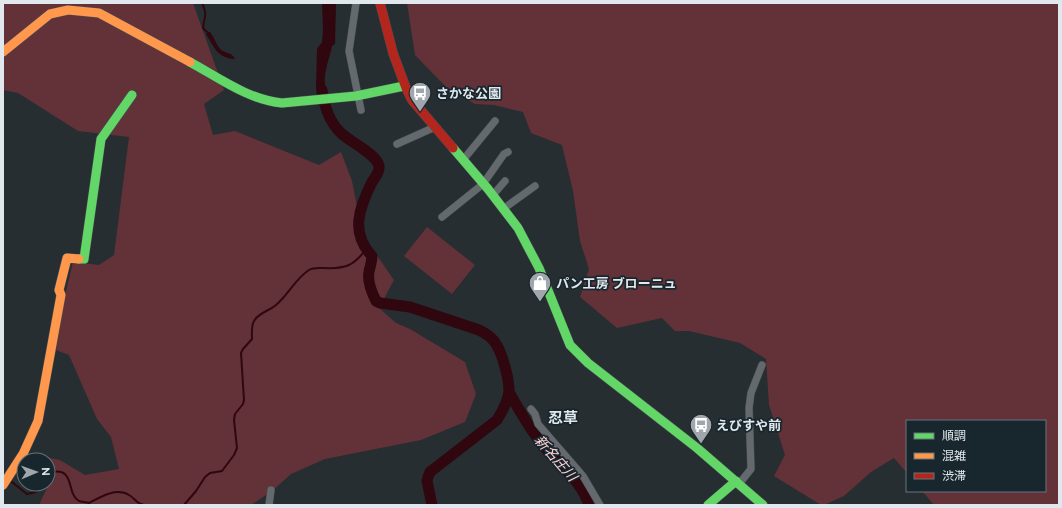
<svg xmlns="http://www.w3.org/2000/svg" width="1062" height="508" font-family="Raleway,'Noto Sans JP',sans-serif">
<rect width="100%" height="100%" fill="#262e32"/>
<path fill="#633138" d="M3 3H193L224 90 204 104 213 135 235 131 319 165 341 152 352 181 360 222 366 240 394 280 379 308 396 323 410 329 465 362 476 394 465 422 421 440 325 459 291 474 272 491 251 505H39L48 486 55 479 48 460 45 457 60 460 85 475 119 469 111 437 97 419 69 355 56 350 66 291 73 262 99 265 114 255 129 137 78 131 18 93 3 90Z
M407 3H1059V505H934L922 491H1045V421H907V473L894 458 871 472 844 496 824 505H821L774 476 785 455 769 405 766 359 740 343 689 331H675L662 318 617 328 580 297 589 269 580 241 573 191 562 145 531 133 523 112 494 105 475 104 449 90 415 55Z
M427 227 475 265 452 294 404 256Z"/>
<path fill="#30060f" d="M322 3H336L335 44 332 46C329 62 320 78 328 94L317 95 316 87 317 49 322 42 323 30Z
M208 32H210C214 37 216 44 220 49 225 54 231 51 235 59 217 58 214 47 206 34Z"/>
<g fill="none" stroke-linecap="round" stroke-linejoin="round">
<path stroke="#30060f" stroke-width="2" d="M202 3C208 15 204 17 203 28L207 32
M48 473C77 465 65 493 79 501 82 502 86 502 89 503 100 497 117 487 129 495 136 499 136 504 145 505
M12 482 27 494 36 492 40 484
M184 505 196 491 205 477 210 473 222 471 234 455 237 448 234 420 235 414 243 404 244 400 241 353 243 349 252 339C252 334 251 326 254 321 258 313 269 311 276 305 288 295 296 278 309 270 314 267 319 268 324 268 345 269 354 266 366 249"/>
<path stroke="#30060f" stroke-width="11" d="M322 90C324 105 329 121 340 132 348 141 376 153 379 166 380 172 375 177 372 182 359 208 350 233 372 256 372 262 370 266 369 272 367 282 372 293 376 301L380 303 410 307 479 330C485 333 490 336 494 341 502 351 509 378 509 391 508 401 502 412 497 420L430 472 428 477 427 481 432 505
M509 392C519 410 529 428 542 444 559 466 580 478 589 505"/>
<g stroke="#464c50" stroke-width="8">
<path id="street" d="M356 3 349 51 361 110
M397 144 435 127
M463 160 495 121
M493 195 505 181
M503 209 535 186
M442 217 483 184 504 154 508 152
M531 409 535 414 538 424 583 476 600 505
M739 484 751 469 749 408 751 393 762 365
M269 505 271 490"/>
</g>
<g stroke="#464c50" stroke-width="10">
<path id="fast" d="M190 62C219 78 249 100 282 103L356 96 404 86
M453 148 488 189 518 228 539 268 570 345 588 363 697 448 763 505
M79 259H84L101 139 132 95
M708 505 736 481"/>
</g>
<g stroke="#464c50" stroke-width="10">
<path id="slow" d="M3 52 50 14 68 10 99 13 190 62
M3 485 23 454 38 421 61 295 59 290 67 258 79 259"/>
</g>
<g stroke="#464c50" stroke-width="10">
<path id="jam" d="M380 3 393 53 406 88 412 100 453 148"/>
</g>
<use href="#street" stroke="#63696c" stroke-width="7"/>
<use href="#fast" stroke="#63d668" stroke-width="9"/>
<use href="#slow" stroke="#ff974d" stroke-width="9"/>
<use href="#jam" stroke="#b3261e" stroke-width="9"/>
</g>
<defs>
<g id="bus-pin" transform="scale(1.15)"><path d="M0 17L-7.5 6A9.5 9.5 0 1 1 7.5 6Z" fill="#9fa7ac" stroke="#18262d"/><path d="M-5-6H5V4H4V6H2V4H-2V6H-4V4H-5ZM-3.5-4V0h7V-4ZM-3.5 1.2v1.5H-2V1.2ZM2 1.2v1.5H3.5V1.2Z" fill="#fff"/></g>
<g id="shop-pin" transform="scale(1.15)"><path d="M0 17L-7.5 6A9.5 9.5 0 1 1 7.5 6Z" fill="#9fa7ac" stroke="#18262d"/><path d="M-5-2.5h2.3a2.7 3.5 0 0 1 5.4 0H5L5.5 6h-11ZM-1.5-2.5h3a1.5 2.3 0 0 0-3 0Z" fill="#fff"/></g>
</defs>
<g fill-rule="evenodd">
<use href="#bus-pin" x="420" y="93"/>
<use href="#shop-pin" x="540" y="283"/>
<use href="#bus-pin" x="701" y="425"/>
</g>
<g text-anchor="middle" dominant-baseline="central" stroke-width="3.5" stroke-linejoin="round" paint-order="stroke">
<g font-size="13" font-weight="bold" fill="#e0e8ed" stroke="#18262d" text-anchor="start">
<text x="436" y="93">さかな公園</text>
<text x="556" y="283">パン工房 ブローニュ</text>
<text x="716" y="425">えびすや前</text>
</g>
<g font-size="14" font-style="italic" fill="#ffd2d5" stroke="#18262d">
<text transform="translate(556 458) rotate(49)">新名庄川</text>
</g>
<g font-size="15" font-weight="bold" fill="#e0e8ed" stroke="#18262d">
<text x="563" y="418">忍草</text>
</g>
</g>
<rect width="1062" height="508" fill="none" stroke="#e0e8ed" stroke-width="8"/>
<rect x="906" y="420" width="140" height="72" fill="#18262d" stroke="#68747a"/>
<rect x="914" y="433" width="20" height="6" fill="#63d668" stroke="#68747a"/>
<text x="942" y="440" font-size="12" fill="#e0e8ed">順調</text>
<rect x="914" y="453" width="20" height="6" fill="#ff974d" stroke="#68747a"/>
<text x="942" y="460" font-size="12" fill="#e0e8ed">混雑</text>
<rect x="914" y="473" width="20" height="6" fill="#b3261e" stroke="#68747a"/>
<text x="942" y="480" font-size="12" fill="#e0e8ed">渋滞</text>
<g transform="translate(36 472) rotate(88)"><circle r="19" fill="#18262d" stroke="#68747a"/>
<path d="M0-3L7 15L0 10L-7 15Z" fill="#9fa7ac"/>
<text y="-6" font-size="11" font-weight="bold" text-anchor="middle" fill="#e0e8ed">N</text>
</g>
</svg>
